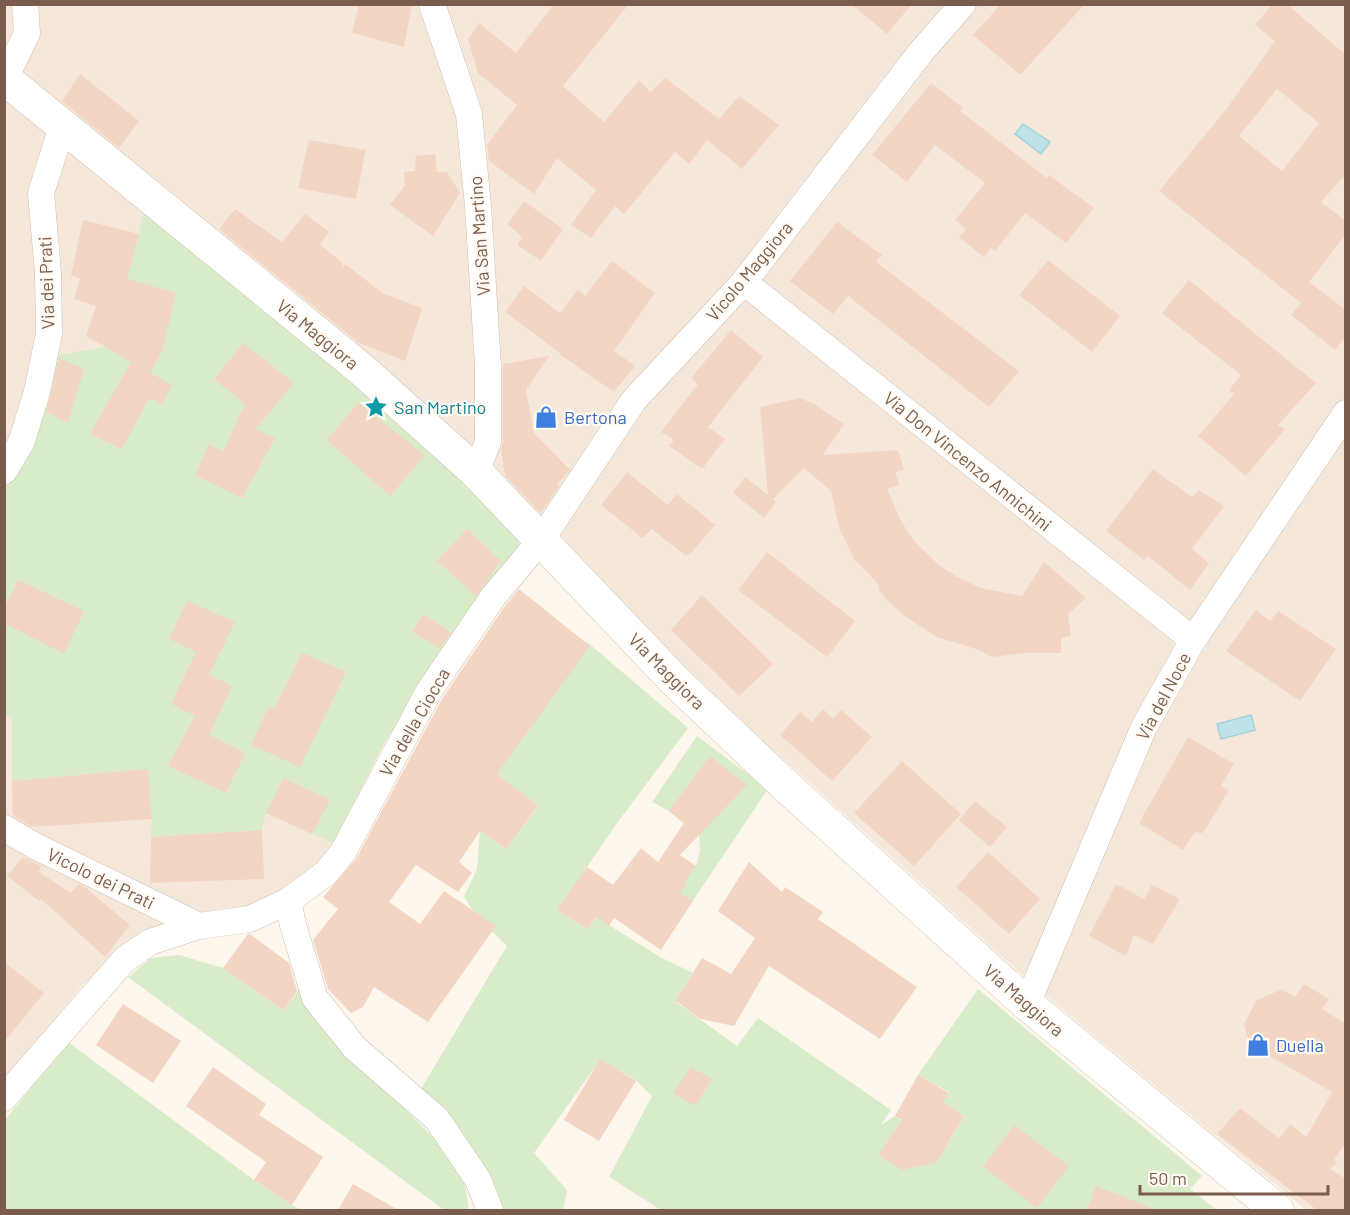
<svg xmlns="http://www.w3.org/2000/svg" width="1350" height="1215" font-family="Barlow,sans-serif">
<rect width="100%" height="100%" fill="#fdf6ec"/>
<path fill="#f5e8da" d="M5 5H1345V1210H1306L1040 991 801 775 537 545 487 583 385 742 321 866 274 904 207 912 132 940 80 988 5 1081Z"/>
<path fill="#d8ecc9" d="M144 212 331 360 520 531 518 560 487 583 385 742 333 843 266 813 262 830 151 837 152 819 148 769 12 781V716H5V471L55 356 109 346Z
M587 642 688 728 615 826 558 910 586 929 596 917 660 957 693 973 676 1002 737 1046 758 1018 891 1110 881 1125 895 1116 945 1149 964 1116 943 1102 949 1092 918 1075 978 989 1202 1176 1190 1189 1217 1210H661L609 1177 652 1096 634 1079 600 1060 534 1153 567 1190 563 1210H501L419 1092 507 946 477 917 464 897 477 869 480 831 506 849 538 807 497 774Z
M697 736 768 789 667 939 648 927 696 866 700 851 699 836 669 811 652 802Z
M179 955 223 968 284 1011 300 988 349 1053 442 1146 465 1183 469 1210H444L128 977 151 958Z
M68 1042 254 1180 300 1210H5V1120Z"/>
<path fill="#bfe3e8" stroke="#a5d3da" stroke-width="1.5" d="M1023 124 1050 142 1041 154 1015 134Z
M1251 715 1255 730 1221 739 1217 724Z"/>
<path fill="#f3d5c3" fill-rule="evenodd" d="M359 4H412L404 47 352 33Z
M554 4H629L563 86 604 122 639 80 650 92 665 78 719 119 739 96 779 125 742 169 707 140 689 164 675 152 624 214 615 206 591 238 571 225 596 190 557 158 534 194 489 161 487 145 517 105 478 73 468 39 479 23 516 53Z
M851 4H912L887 34Z
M1001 4H1085L1020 75 973 35Z
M1273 4H1287L1346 55V174L1321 202 1346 221V234L1309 282 1346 310V336L1335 350 1291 315 1301 303 1159 191 1228 107 1275 41 1255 25ZM1277 89 1319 123 1282 171 1239 136Z
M80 74 139 121 119 148 62 101Z
M931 83 963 108 960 111 1047 178 1049 175 1094 208 1066 243 1025 213 995 251 991 248 984 257 959 237 966 229 955 220 985 183 935 145 907 182 872 155Z
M309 140 366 150 356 199 298 188Z
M435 154 437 172H447L460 193 433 236 390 205 405 185 404 172 415 171 416 156Z
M524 201 563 229 541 261 517 245 522 237 507 224Z
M235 209 282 242 305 214 329 232 320 245 342 262 341 269 345 264 384 294 422 308 405 361 359 343 219 229Z
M83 220 139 234 127 279 176 293 162 351 150 373 172 385 162 405 149 398 122 449 90 434 131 362 86 336 96 306 74 299 80 279 71 275Z
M837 222 882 255 876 262 1019 371 989 407 848 296 833 314 790 281Z
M1048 260 1120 316 1092 352 1019 295Z
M612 261 655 293 614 351 635 366 614 392 559 354H561L505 312 524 286 560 313 578 289 585 296Z
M1189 280 1316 383 1278 425 1285 429 1246 476 1198 436 1234 394 1229 390 1241 375 1162 313Z
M731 330 763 357 708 427 725 439 702 469 669 446 674 440 661 432 698 384 691 378Z
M243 343 294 383 256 429 275 438 242 498 195 475 209 444 223 452 245 404 214 379Z
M549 356 526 390 534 433 570 470 557 484 559 486 541 513 505 476 501 449 503 442V364Z
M59 358 84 369 68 423 46 412Z
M800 398 814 404 844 424 823 455 898 450 904 470 895 472 899 485 887 489 901 521 915 542 940 566 957 577 981 588 1022 596 1044 562 1086 598 1068 614 1071 636 1061 638V653H1024L993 657 976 649 937 637 903 615 885 598 879 590V585L854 559 839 528 831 491 804 468 773 499 776 502 764 518 733 493 745 477 768 495 760 407Z
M358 403 425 455 390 496 327 440Z
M1153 469 1192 497 1199 490 1224 506 1192 549 1209 563 1190 590 1148 556 1144 560 1106 531Z
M627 472 668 505 677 494 715 525 691 553 686 556 652 529 642 538 601 505Z
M467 529 501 561 476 596 437 561Z
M767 552 855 621 827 657 738 590Z
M18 580 84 611 64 654 4 623V609Z
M519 589 590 646 497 774 538 806 506 849 480 831 459 862 472 873 458 892 416 865 389 902 420 924 444 891 496 926 428 1022 374 987 363 1007 351 1013 328 989 313 940 338 909 323 897 356 859 442 699 505 606Z
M702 595 773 664 739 696 671 630Z
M187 601 235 622 209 675 232 686 209 735 245 753 226 793 168 766 195 716 171 704 196 652 169 639Z
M1256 610 1270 621 1278 611 1336 649 1300 701 1226 651Z
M423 614 451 632 440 648 412 632Z
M302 653 346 672 300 767 251 745 269 706 274 709Z
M823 709 833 719 841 710 872 737 832 781 780 735 800 712 812 722Z
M1188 737 1234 764 1221 786 1229 790 1203 833 1195 832 1183 850 1139 823Z
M710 756 747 785 680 855 696 866 685 881 687 883 680 893 693 901 661 950 614 918 609 926 596 917 587 929 557 910 587 867 613 885 641 848 658 862 684 823 669 811Z
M902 761 961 814 914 866 854 813Z
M148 769 152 819 32 827 13 816 12 781Z
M284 778 330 800 312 834 266 813Z
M975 801 1007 827 990 847 959 820Z
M262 830 264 879 150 883 151 837Z
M988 852 1040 899 1009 934 956 887Z
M23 857 41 866 39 872 71 893 79 884 86 888 130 925 105 957 41 899 39 901 7 876Z
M749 862 782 892 785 887 823 912 818 919 917 987 880 1039 769 966 734 1026 700 1019 676 1001 702 958 731 974 755 938 718 911Z
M1116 884 1144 899 1152 885 1180 899 1153 944 1134 935 1126 956 1089 936Z
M248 934H250L289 963 297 991 284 1011 223 968Z
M4 962 44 993 4 1042Z
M1304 984 1329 999 1322 1009 1346 1024V1143L1334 1160 1337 1162 1330 1169 1346 1179V1210H1317L1217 1134 1240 1108 1279 1138 1290 1124 1306 1137 1332 1092 1249 1044 1244 1024 1256 1001 1282 989 1295 997Z
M123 1004 181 1041 153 1083 96 1045Z
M600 1059 636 1081 599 1141 564 1120Z
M213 1067 266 1104 259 1115 323 1157 292 1205 254 1180 266 1162 186 1106Z
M691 1067 712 1079 695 1106 673 1093Z
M918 1075 949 1093 943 1102 964 1116 937 1162 902 1170 878 1155 902 1120 895 1116Z
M1014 1125 1069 1166 1037 1208 983 1167Z
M353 1184 398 1210H338Z
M1096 1186 1154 1209V1210H1087Z"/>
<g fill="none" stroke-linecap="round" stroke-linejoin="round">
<g stroke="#d1beb0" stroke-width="27">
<path id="street" d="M432 4 469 114 478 206 488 366V442L476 472
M5 79 27 33 25 4
M744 282 1193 640
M4 471 21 443 37 392 49 334 48 273 41 193 62 127
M4 828 35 846 199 926
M288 901 293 925 315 998 355 1048 437 1119 478 1180 490 1210
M1027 1004 1144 727 1193 640 1346 413
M4 1098 124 960 150 942 199 926 250 919 288 901 326 873 343 852 429 691 493 597 541 540 634 400 744 282 921 52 963 4"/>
</g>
<g stroke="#d6c0b0" stroke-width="34">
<path id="secondary" d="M4 78 360 368 476 472 676 682 788 788 1027 1004 1277 1210"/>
</g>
<use href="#street" stroke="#fff" stroke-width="26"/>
<use href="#secondary" stroke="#fff" stroke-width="33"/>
</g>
<defs>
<g id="sight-bare" transform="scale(1.8)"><path d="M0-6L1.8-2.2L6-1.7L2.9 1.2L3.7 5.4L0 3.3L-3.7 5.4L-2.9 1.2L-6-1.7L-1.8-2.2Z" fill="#0f9aa8" stroke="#fffaf3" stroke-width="2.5" paint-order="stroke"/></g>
<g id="shop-bare" transform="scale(1.8)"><path d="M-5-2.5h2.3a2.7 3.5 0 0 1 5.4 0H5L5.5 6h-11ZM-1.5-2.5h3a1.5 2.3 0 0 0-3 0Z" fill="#3f7fe0" stroke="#fffaf3" stroke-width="2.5" paint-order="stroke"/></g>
</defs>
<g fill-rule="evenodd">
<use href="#sight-bare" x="376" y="407"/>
<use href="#shop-bare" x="546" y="417"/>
<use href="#shop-bare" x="1258" y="1045"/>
</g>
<g text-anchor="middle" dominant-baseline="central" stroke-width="4.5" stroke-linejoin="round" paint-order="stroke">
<g font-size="18" fill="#7a5c4d" stroke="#fffaf3">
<text transform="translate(479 236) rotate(-94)">Via San Martino</text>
<text transform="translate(749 271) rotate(-50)">Vicolo Maggiora</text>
<text transform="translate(46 283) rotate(-92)">Via dei Prati</text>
<text transform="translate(318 334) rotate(39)">Via Maggiora</text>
<text transform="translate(968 461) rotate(39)">Via Don Vincenzo Annichini</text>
<text transform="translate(667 671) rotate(45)">Via Maggiora</text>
<text transform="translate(1163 696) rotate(-62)">Via del Noce</text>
<text transform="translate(414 722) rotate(-60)">Via della Ciocca</text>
<text transform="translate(101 878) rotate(26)">Vicolo dei Prati</text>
<text transform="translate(1024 1000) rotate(41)">Via Maggiora</text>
</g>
<g font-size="18" fill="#0d838f" stroke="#fffaf3" text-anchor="start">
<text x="394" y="407">San Martino</text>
</g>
<g font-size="18" fill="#366cbe" stroke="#fffaf3" text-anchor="start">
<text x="564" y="417">Bertona</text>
<text x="1276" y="1045">Duella</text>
</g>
</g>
<rect width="1350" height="1215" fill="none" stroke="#7a5c4d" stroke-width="12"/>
<path d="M1140 1185v9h188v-9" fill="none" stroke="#7a5c4d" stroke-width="3"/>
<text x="1149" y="1185" font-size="18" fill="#7a5c4d" stroke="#fffaf3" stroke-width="4.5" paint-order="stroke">50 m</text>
</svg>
